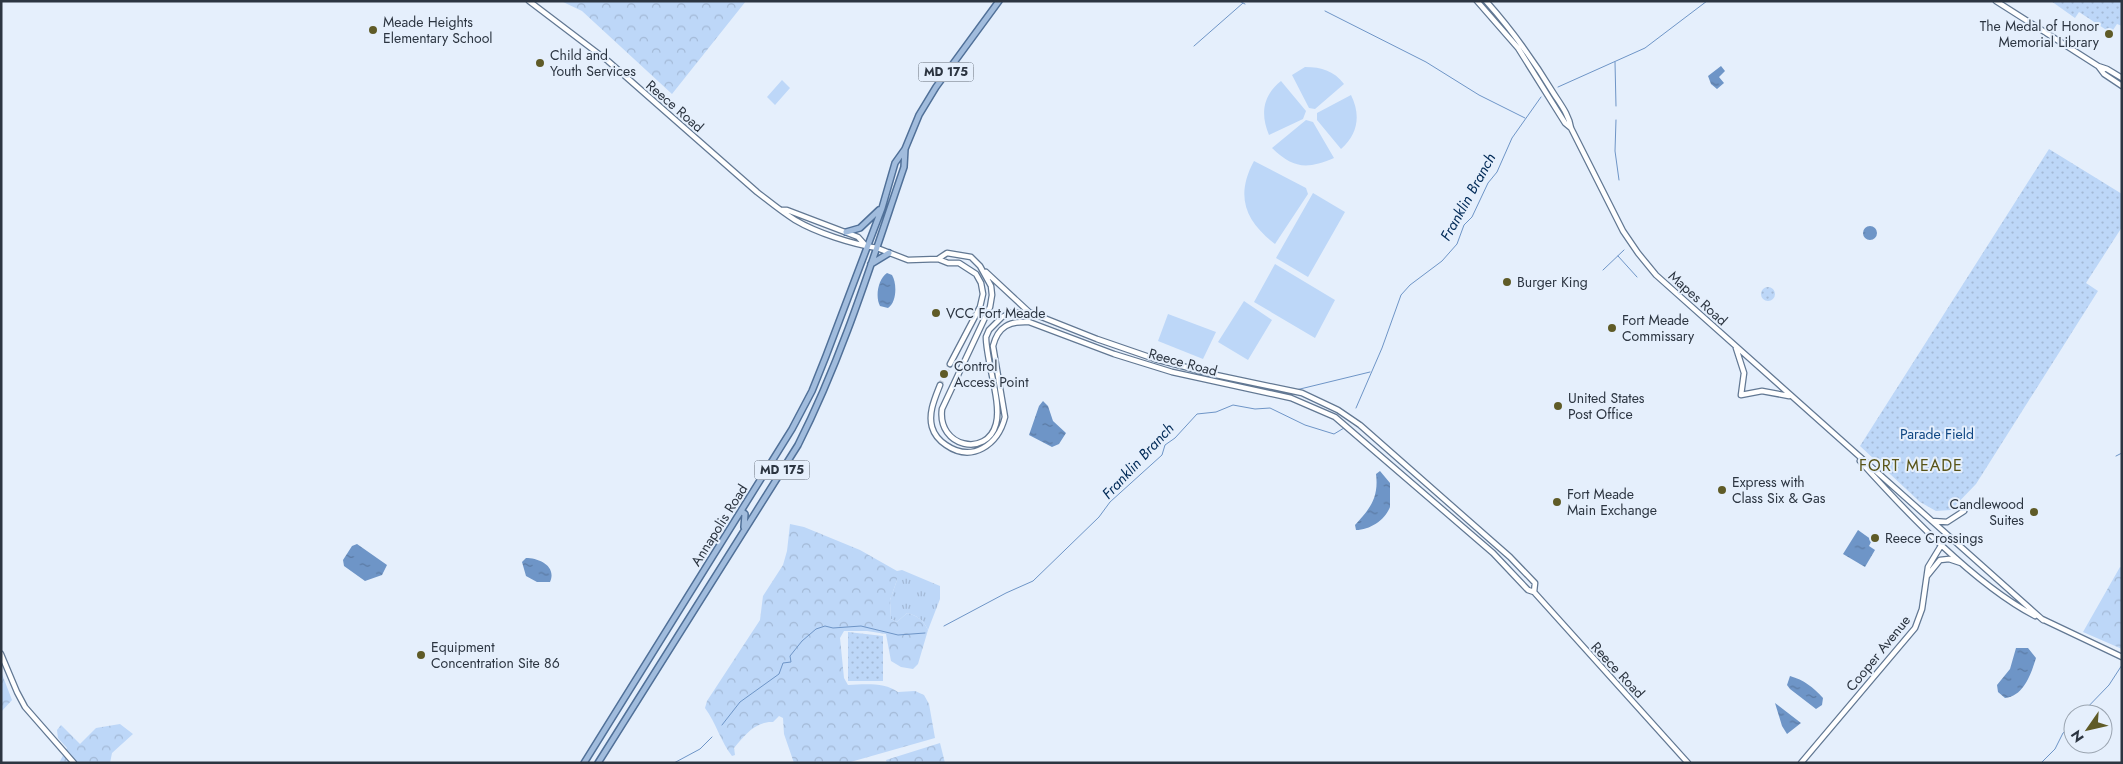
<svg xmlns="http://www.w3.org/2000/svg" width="2123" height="764" font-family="Jost,sans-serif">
<defs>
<pattern id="grass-tufts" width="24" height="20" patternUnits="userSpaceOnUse" patternTransform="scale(1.25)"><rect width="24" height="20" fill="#bdd7f8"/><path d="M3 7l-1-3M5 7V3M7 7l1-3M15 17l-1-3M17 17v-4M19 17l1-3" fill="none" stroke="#a3b9d6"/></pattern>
<pattern id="forest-crowns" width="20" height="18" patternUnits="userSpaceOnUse" patternTransform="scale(1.25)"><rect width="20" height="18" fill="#bdd7f8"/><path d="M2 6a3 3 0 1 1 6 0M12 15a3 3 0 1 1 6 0" fill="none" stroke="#a3b9d6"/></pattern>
<pattern id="park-dots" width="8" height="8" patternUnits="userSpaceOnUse" patternTransform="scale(1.25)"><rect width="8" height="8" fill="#bdd7f8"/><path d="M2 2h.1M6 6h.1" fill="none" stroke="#a3b9d6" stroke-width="1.8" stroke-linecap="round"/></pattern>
<pattern id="water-ripples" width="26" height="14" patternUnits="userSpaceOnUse" patternTransform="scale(1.25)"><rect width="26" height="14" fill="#6e95c7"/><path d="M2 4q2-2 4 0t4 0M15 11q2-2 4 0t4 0" fill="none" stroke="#5b7aa3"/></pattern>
</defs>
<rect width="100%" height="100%" fill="#e5effc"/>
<path fill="url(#grass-tufts)" d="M902 570 940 586V599L928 630C923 620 918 616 907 613L897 622 891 619 890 600 897 580V571Z"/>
<path fill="url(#forest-crowns)" d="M561 1H746L672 94 582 11Z
M790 524 804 527 860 550 897 571V580L890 600 891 619 897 622 907 613C918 616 923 620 928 630L918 664 913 669 901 667 891 661 886 634 867 631H844L840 638 844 678 848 685C864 684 885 682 898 692L915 691 924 695 929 704 935 738 847 763H794L784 734 783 718 779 716 773 722C755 721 744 736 734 748L735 755 732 756C721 742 716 723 705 708L707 701 760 620 763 596 783 565 787 551Z
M2120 567 2122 568V649L2083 632Z
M2 674 12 700 1 712V675Z
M120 724 133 734 112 753 110 763H59L67 748 58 738 57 730 61 725 80 744 96 728Z
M940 743 945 763H887L886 760Z"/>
<path fill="url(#park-dots)" d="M2051 1H2122V26L2117 24 2111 33 2079 12 2075 18Z
M2049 149 2122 194V227L2086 283 2098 291 1976 484 1951 510 1936 511 1920 502 1860 446Z
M1761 294a7 7 0 1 1 14 0a7 7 0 1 1-14 0Z
M848 632 883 636V681H848Z"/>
<path fill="#bdd7f8" d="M1305 67C1322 67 1334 71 1344 84L1315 109 1309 108 1292 75Z
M782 80 790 88 775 105 767 97Z
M1281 81 1306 111 1303 119 1269 135C1260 114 1263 95 1281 81Z
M1351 95C1361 115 1358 134 1341 149L1317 120V113Z
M1306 120 1313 122 1334 158C1306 170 1293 168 1272 148Z
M1254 161 1306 188 1308 194 1275 244C1245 221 1235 196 1254 161Z
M1313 193 1345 212 1308 277 1276 258Z
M1275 264 1335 300 1315 338 1254 302Z
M1244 301 1272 320 1248 360 1218 342Z
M1168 314 1216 332 1203 359 1158 341Z"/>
<path fill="url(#water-ripples)" d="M1721 66 1725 71 1719 77 1724 83 1717 89 1711 84 1708 76Z
M1863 233a7 7 0 1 1 14 0a7 7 0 1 1-14 0Z
M887 273 892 275C897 283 897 302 888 308L880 306C875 297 878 279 887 273Z
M1043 401 1048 406 1053 421 1066 433 1059 444 1052 447 1029 435 1039 406Z
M1380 471 1390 483V507C1385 520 1370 530 1356 530L1355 525C1370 509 1379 497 1376 474Z
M1858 530 1872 540 1869 546 1875 550 1865 567 1843 554Z
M357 544 387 565 382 575 365 581 344 566 343 560 352 546Z
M526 558C539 558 557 566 550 582H537L526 576 522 562Z
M2016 648H2028L2036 658C2031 674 2024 696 2005 698L1998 692 1997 685 2010 669Z
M1790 676C1804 680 1813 687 1823 698L1822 705 1816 709 1790 689 1787 685Z
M1775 703 1801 723 1787 734 1782 726Z"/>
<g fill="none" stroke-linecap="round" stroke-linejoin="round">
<path stroke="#6e95c7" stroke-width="1" d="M1239 1 1245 4
M1325 11 1426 62 1479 95 1525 118
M1194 46 1243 3
M1615 62 1616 106
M1558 87 1645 48 1707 1
M1616 120 1615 151 1619 180
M1618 256 1637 277
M1603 270 1624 250
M1296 390 1370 372
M1356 408 1382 348 1401 295 1410 285 1442 261 1457 244 1464 225 1472 217 1488 183 1497 172 1512 138 1541 97
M2116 456 2122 453
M944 626 1006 593 1033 581 1099 517 1110 502 1162 455 1165 445 1175 438 1197 414 1216 412 1233 405 1255 409 1270 408 1305 425 1334 434 1344 428
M2081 714 2109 685 2122 665
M722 725 740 702 779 674 783 663 791 662 790 656 802 641 816 629 825 626 833 628 861 626 898 635 925 633
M674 763 700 749 712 737
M2041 763 2055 749 2063 733 2073 726"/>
<path stroke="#c0cad7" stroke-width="4.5" stroke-dasharray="4.5 2" stroke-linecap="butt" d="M940 385 950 364"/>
<g stroke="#627893" stroke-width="7">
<path id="tertiary" d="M1477 1 1518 48 1565 123 1571 128
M1486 1C1512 30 1534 61 1554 94 1561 105 1569 115 1571 128L1623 231 1638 253 1656 275 2043 620
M1996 1 2098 66 2104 74 2122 86
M2098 66 2107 69 2122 78
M877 248 908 260 938 259 948 263H959L976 274 981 283 983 294 980 307 950 364
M938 259 947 253 971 257 980 266 991 286 992 295 990 307 942 409C937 447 987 458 996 424 1002 403 986 361 986 337L989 330 1002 317 1011 313 1029 312 1097 339 1155 359 1216 375 1302 393 1338 410 1360 425 1510 557 1535 583 1534 592
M986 272 1029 312
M1736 348 1744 373 1741 395 1762 391 1789 396
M940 385C935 398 928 413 932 427 934 434 940 441 946 445 972 463 998 445 1005 417L993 346C998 326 1010 321 1029 322L1114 354 1172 372 1291 398 1335 417 1493 553 1528 590 1534 592 1688 763
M1860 461C1906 512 1974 584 2035 616
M1932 521 1947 522 1964 511
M1927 576 1940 560 1949 559 1961 563
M2042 619 2122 657
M1 654 17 692 25 707 74 763
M1801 763 1915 628 1922 609 1928 567 1942 544"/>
</g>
<g stroke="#627893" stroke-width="7">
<path id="secondary" d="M529 1 608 61 757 192C770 202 782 212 795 220 817 233 852 244 877 248
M782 210H787L858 237 866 246"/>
</g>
<g stroke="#507098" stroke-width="8">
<path id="primary" d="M846 232 860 228 879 210
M871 264 889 253
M741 511 745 514 744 527
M584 763 792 429 812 391 826 356 882 208 895 163 905 149 919 115 936 87 999 1
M598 763 798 445C843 356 872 261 904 167L905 149"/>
</g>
<use href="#tertiary" stroke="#fff" stroke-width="4.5"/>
<use href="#secondary" stroke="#fff" stroke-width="4.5"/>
<use href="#primary" stroke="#a1bcdd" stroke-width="5"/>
</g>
<g fill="#5f5b27" stroke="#e5effc" stroke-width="2">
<circle cx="373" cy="30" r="5"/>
<circle cx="2109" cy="34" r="5"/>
<circle cx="540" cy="63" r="5"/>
<circle cx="1507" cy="282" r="5"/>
<circle cx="936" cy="313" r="5"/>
<circle cx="1612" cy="328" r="5"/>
<circle cx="944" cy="374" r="5"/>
<circle cx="1558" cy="406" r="5"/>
<circle cx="1722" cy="490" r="5"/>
<circle cx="1557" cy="502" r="5"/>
<circle cx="2034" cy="512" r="5"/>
<circle cx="1875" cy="538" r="5"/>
<circle cx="421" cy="655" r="5"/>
</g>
<g text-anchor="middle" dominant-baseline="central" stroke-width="4" stroke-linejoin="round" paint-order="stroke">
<g fill="#e5effc" stroke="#646d79" stroke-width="1">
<rect x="918.5" y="62.5" width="55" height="19" rx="4"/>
<rect x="754.5" y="460.5" width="55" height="19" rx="4"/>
</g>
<g font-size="12" font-weight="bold" fill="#2c3541">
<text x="946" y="72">MD 175</text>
<text x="782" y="470">MD 175</text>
</g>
<g font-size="14" fill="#2c3541" stroke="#e5effc" text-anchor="start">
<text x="383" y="22">Meade Heights<tspan x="383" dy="16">Elementary School</tspan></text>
<text x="2099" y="26" text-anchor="end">The Medal of Honor<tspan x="2099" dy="16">Memorial Library</tspan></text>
<text x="550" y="55">Child and<tspan x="550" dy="16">Youth Services</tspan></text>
<text x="1517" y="282">Burger King</text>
<text x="946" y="313">VCC Fort Meade</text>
<text x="1622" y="320">Fort Meade<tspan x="1622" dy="16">Commissary</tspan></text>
<text x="954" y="366">Control<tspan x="954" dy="16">Access Point</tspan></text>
<text x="1568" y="398">United States<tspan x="1568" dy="16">Post Office</tspan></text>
<text x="1732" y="482">Express with<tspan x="1732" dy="16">Class Six &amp; Gas</tspan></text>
<text x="1567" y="494">Fort Meade<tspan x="1567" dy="16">Main Exchange</tspan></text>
<text x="2024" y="504" text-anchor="end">Candlewood<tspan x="2024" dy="16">Suites</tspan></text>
<text x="1885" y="538">Reece Crossings</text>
<text x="431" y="647">Equipment<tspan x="431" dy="16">Concentration Site 86</tspan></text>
</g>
<g font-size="14" fill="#2c3541" stroke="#e5effc">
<text transform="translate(675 106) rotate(41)">Reece Road</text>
<text transform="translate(1698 298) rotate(42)">Mapes Road</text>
<text transform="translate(1183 362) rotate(15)">Reece Road</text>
<text transform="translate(719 525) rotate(-58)">Annapolis Road</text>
<text transform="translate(1878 653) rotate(-51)">Cooper Avenue</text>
<text transform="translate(1618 670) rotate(47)">Reece Road</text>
</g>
<g font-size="14" fill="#0e4682" stroke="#e5effc">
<text x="1937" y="434">Parade Field</text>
</g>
<g font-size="15" font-style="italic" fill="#002a57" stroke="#e5effc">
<text transform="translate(1468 197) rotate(-61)">Franklin Branch</text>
<text transform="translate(1138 461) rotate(-47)">Franklin Branch</text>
</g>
<g font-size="16" letter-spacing="1" fill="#595417" stroke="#e5effc">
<text x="1911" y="465">FORT MEADE</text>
</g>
</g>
<rect width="2123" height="764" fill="none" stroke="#2c3541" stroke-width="5"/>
<g transform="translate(2088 729) rotate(236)"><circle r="24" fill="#e5effc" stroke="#9ba5b1"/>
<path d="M0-4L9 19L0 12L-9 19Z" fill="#5f5b27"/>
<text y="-8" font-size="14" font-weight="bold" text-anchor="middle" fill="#2c3541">N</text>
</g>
</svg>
